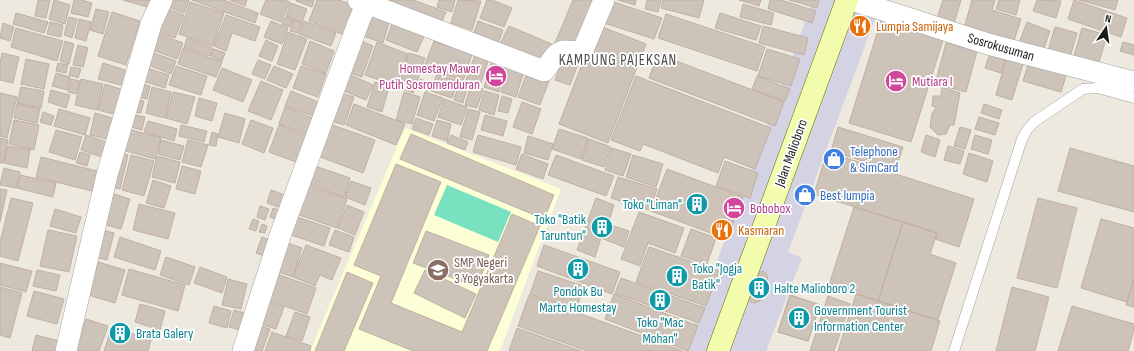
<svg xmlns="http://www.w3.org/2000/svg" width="1134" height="351" font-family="'Sofia Sans Condensed',sans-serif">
<rect width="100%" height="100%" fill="#ede9df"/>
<path fill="#fcffd6" d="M405 128 561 189 500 351H310Z"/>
<path fill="#77e1c0" d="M447 185 511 212 498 242 434 215Z"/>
<path fill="#d4d3e3" d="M813 0H836L708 351H684Z
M857 0H882L788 252 802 258 766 351H729Z"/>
<path fill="#cdc3b8" stroke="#bfb0a1" d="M38 0H50L46 18 35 16Z
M54 0 70 5 65 24 49 19Z
M74 0H81L92 3 88 17 71 13Z
M123 0H153L151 8Z
M165 0H189L184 13 163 5Z
M192 0H224L258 13 255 23Z
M230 0H247L245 6Z
M266 0H285L290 2 281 22 260 14Z
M296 0H314L312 7 296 1Z
M317 0H339L358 7 347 36 309 21Z
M388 0H413L446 12 440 26 386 6Z
M439 0H455L452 12 437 7Z
M458 0 481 1 472 30 451 23Z
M487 0H492L512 8 504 27 480 18Z
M573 0H598L577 49 555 43Z
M608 0 662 18 654 39 601 22Z
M618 0H636L635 5Z
M647 0H661L658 12 645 9Z
M663 0H704L699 18 661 8Z
M739 0H761L759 6Z
M770 0H781L816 11 812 23 768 9Z
M789 0H819L817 8Z
M943 0H961L952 30 935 25Z
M972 0H995L992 10 1021 19 1014 41 964 28Z
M999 0H1020L1016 15 996 9Z
M1037 0 1061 1 1056 18 1033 11Z
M1074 0 1127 18 1121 37 1068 19Z
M1079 0H1118L1115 10Z
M190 2 224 13 213 46 179 34Z
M291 3 307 9 302 22 286 16Z
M743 4 774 13 771 25 740 17Z
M162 7 184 15 175 38 154 31Z
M96 9 109 12 103 34 90 30Z
M112 12 140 21 126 65 98 56Z
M369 12 390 19 383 43 361 35Z
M16 13 48 22 44 33 13 24Z
M720 13 761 26 756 40 715 28Z
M666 14 765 47 757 71 658 38Z
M226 15 260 27 255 41 232 33 226 51 214 46Z
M69 17 77 19 72 38 64 35Z
M285 17 293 20 290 27 282 24Z
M79 19 91 22 86 41 75 38Z
M294 20 302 23 298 33 290 31Z
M271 21 288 28 282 44 264 37Z
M304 21 336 33 331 46 299 34Z
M478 21 503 30 496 49 471 41Z
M881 21 943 40 911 142 849 123Z
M50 22 63 25 61 37 47 34Z
M393 22 425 34 417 52 386 40Z
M1027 22 1050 31 1043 51 1019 43Z
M3 23 14 27 10 41 0 38Z
M597 25 646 44 608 143 559 124Z
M509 26 554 45 546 65 499 46Z
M763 26 808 38 804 55 759 43Z
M1055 27 1077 33 1069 61 1047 54Z
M16 28 63 41 57 61 11 47Z
M1082 28 1107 35 1098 66 1073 59Z
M153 32 183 43 177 59 147 48Z
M288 32 307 39 295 70 277 64Z
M187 38 213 48 210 56 184 47Z
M266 40 278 46 272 61 259 56Z
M359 40 373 46 362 77 346 72Z
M65 41 74 44 69 64 60 61Z
M310 41 334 51 326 73 302 64Z
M434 41 472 54 463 81 424 67Z
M377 42 408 54 396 86 365 75Z
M1123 42 1134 45V55L1120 51Z
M946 43 977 51 966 92 935 84Z
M78 45 88 48 83 67 73 65Z
M183 48 222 62 216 77 178 64Z
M214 49 225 53 222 61 211 56Z
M767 49 800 59 791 86 758 76Z
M146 50 176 61 171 74 141 62Z
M991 50 1006 55 1001 73 985 68Z
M2 53 19 57 13 83 0 80V63Z
M409 53 425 58 413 93 398 88Z
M565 54 580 59 570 85 555 80Z
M658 54 784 102 775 126 649 78Z
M475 55 489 59 480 85 466 80Z
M1007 56 1024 61 1012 100 996 95Z
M1030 58 1068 69 1061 92 1023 81Z
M26 59 49 64 44 89 21 84Z
M258 60 271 65 265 79 252 74Z
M492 61 507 65 499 92 484 87Z
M58 63 68 65 66 73 56 71Z
M103 63 125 70 121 85 98 79Z
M141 66 169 75 165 88 137 79Z
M176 66 207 76 201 95 169 85Z
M274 66 293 74 286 88 267 80Z
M301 66 326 74 318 97 293 88Z
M509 66 524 71 516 97 501 92Z
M71 67 81 69 78 78 69 75Z
M222 68 252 80 243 102 213 90Z
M56 73 70 77 67 90 52 86Z
M346 73 373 85 366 100 339 89Z
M527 73 549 81 540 105 518 97Z
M437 74 458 81 452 98 431 91Z
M636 76 771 128 755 169 724 157 718 173 643 144 640 151 611 140Z
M757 76 790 89 785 101 752 89Z
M71 79 80 81 76 94 68 92Z
M81 79 103 84 97 110 75 105Z
M420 79 431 83 428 91 417 88Z
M261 81 283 90 271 120 248 111Z
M375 82 389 87 382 112 367 107Z
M137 83 150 86 147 99 134 96Z
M459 83 468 85 463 103 454 100Z
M105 84 123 90 117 115 98 110Z
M471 85 483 89 477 108 465 105Z
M21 87 44 91 41 108 17 103Z
M152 87 171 92 165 118 146 113Z
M942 87 960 93 954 125H950L946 134 938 135 930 127 932 114 936 107 932 106 933 96H941Z
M51 90 70 95 66 108 48 102Z
M291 91 321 103 316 117 285 106Z
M484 91 499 95 494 115 479 110Z
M173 92 195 97 187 124 166 118Z
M338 92 354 97 344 125 328 120Z
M404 92 420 97 412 124 396 120Z
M425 92 443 98 434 121 417 115Z
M0 93 17 97 7 138 0 136Z
M502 96 512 99 508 113 498 111Z
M199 98 217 103 212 121 195 116Z
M133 99 144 101 141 113 130 111Z
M444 99 467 107 461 125 438 117Z
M522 102 541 109 532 134 513 127Z
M17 104 40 109 37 123 14 118Z
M354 104 405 124 396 145 346 125Z
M984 104 1002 110 999 119 981 113Z
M285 107 315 119 309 135 279 124Z
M59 109 90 118 85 135 54 126Z
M468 109 480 112 472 140 460 137Z
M43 112 54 116 51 125 40 122Z
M95 113 116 119 111 140 90 135Z
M225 113 245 119 239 143 218 137Z
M130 114 145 117 142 130 127 126Z
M485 115 507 121 503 136 481 130Z
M979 117 999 123 995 135 975 129Z
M416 118 433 124 429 135 412 129Z
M14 120 39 125 34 150 9 144Z
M251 120 273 128 264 153 242 144Z
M437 120 451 124 447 141 432 136Z
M148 121 177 129 174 141 144 132Z
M327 123 375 140 363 173 315 155Z
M181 125 207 131 204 142 179 136Z
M279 125 309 137 299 163 269 152Z
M838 127 903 147 895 171 831 151Z
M960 127 971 130 965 149 954 146Z
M128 129 161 138 155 159 122 150Z
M559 129 588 138 581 159 552 149Z
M56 130 82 137 75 160 49 152Z
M212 132 218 134 216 146 209 145Z
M411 134 554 195 544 219 400 159Z
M86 135 109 143 104 158 81 150Z
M451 135 468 142 465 150 447 143Z
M478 135 521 147 516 165 473 152Z
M926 135 940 140 935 157 921 152Z
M975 135 992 140 988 154 971 149Z
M528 136 553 144 548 160 524 153Z
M0 138 8 140 3 163H0Z
M589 139 611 147 604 167 582 160Z
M161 140 184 146 180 160 158 154Z
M188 140 208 145 201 167 182 162Z
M8 146 30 150 27 168 4 163Z
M948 146 964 151 960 164 944 160Z
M612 148 631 154 623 176 605 170Z
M1070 148 1134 166V212L1058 191Z
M80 152 90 155 87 166 76 163Z
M117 152 128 155 120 189 108 186Z
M827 152 974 199 959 247 935 239 937 233 814 194Z
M969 153 993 161 987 182 963 174Z
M522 154 548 164 543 179 516 169Z
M131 155 154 161 144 196 122 190Z
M556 155 614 176 606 196 548 175Z
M633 155 663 164 656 187 626 177Z
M157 156 180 162 175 183 152 177Z
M41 157 97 171 92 191 36 177Z
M725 161 758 173 750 198 716 186Z
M309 164 350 178 344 197 303 182Z
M396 164 441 182 391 303 462 332 512 214 540 226 487 351H413L359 329 381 276 354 265Z
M182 166 201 171 195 194 176 189Z
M4 168 20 172 16 188 0 185Z
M667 169 743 197 727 239 651 211Z
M20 175 56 183 53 197 17 188Z
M618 177 657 189 650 210 611 198Z
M153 180 171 186 164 208 146 203Z
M351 181 371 188 365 205 345 197Z
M303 184 347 199 337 228 293 213Z
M0 189 7 190 0 222Z
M271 190 285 195 281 208 267 203Z
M108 192 130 199 121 229 99 223Z
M11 198 33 203 18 261 0 256V242Z
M596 198 614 205 608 224 629 231 624 247 601 238 595 257 577 250Z
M1038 198 1077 208 1057 288 1017 278Z
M139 204 175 213 168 239 133 230Z
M347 205 364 212 355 235 338 228Z
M260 206 269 209 265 220 257 217Z
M854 207 903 222 878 301 829 285Z
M273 208 281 211 278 220 270 217Z
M55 209 81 217 76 233 50 226Z
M639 212 684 228 675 253 648 243 640 266 621 259Z
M291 215 330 228 324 246 285 233Z
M253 219 259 221 256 231 249 229Z
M1101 219 1134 228V278L1127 302 1081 288Z
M903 222 937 233 930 254 956 263 938 320 878 301Z
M262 224 267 226 265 233 259 232Z
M98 229 114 233 107 260 91 256Z
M691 229 716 238 707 264 681 256Z
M48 230 77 236 69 272 40 266Z
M335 230 354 237 349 252 329 245Z
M426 231 489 255 477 287 413 263Z
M120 237 161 251 155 270 114 257Z
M262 237 272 241 267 257 256 253Z
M282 241 302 248 293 277 272 270Z
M306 245 341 258 332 280 320 275 315 286 293 277Z
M544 245 620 272 612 294 537 266Z
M649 247 719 271 706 306 636 282Z
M166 257 195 267 189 285 160 275Z
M98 262 125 270 115 303 88 295Z
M0 263 32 271 26 292 0 285Z
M200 267 227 277 222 293 194 283Z
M129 269 185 285 178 311 122 295Z
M37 270 60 275 56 291 33 286Z
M425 270 476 294 465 318 414 293Z
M538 271 584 286 576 310 530 294Z
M762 271 766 273 768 278 760 301 754 303 751 302 749 298 758 274Z
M271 272 316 288 307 314 262 298Z
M347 272 373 283 344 351H315Z
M621 278 705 308 699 323 615 293Z
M228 279 247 284 241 309 222 305Z
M1134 279V307L1126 305Z
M0 287 22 293 10 338 0 335Z
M1012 287 1049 297 1035 351H996Z
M34 291 64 299 57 324 27 316Z
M614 294 698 326 688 351 605 319Z
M856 294 940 321 931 351H838Z
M529 295 683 351H587L518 326Z
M790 295 820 305 808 341 778 332Z
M790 295 820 305 808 341 778 332Z
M828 296 850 304 834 351H810Z
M262 300 284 307 276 329 254 322Z
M140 304 165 311 160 330 135 322Z
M214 306 231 311 227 328 209 323Z
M1072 306 1134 324V330L1128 351H1058Z
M234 310 248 314 244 331 229 327Z
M295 312 310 317 302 341 286 336Z
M86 319 108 326 99 351H75Z
M254 324 270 329 262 351H244Z
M112 327 151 340 148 351H104Z
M517 328 581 351H509Z
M272 332 311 346 310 351H265Z
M36 335 59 341 56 351H32Z"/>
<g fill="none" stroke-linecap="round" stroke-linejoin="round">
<g stroke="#a1a1a1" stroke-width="11">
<path id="lane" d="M954 351 1022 139 1027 130 1034 122 1083 89 1098 88 1134 98"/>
</g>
<g stroke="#a1a1a1" stroke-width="22">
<path id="street" d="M358 0 544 71C558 53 556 47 581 53L583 50 604 0
M852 0 988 44 1134 82
M66 351 107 175 151 24 162 0
M243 351 281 233 359 21 367 3"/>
</g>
<g stroke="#5e7300" stroke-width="23">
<path id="secondary" d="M718 351 847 0"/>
</g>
<use href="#lane" stroke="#fff" stroke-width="10"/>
<use href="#street" stroke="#fff" stroke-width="21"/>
<use href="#secondary" stroke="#f3fcad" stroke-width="22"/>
</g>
<defs>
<g id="restaurant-disc" transform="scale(1.15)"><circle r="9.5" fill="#e8710a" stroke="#fff"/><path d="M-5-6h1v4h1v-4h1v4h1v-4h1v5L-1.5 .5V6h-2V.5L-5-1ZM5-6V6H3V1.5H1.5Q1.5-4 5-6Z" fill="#fff"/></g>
<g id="hotel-disc" transform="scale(1.15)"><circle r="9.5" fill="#d1479c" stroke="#fff"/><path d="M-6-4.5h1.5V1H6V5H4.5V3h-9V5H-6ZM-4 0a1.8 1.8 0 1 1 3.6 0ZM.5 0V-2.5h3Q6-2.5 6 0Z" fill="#fff"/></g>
<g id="shop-disc" transform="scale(1.15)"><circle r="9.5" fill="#3f7fe0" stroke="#fff"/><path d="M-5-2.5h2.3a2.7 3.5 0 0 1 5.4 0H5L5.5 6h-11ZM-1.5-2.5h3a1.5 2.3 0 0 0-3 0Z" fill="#fff"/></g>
<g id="building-disc" transform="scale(1.15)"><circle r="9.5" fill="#0f9aa8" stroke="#fff"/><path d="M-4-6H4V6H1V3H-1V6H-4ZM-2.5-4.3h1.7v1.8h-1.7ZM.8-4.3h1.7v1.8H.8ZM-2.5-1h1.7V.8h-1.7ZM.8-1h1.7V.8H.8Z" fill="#fff"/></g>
<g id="school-disc" transform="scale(1.15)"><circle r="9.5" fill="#8d6e63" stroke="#fff"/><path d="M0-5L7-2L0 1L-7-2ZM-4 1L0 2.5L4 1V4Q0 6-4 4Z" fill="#fff"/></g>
</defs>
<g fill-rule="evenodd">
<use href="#restaurant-disc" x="860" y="26"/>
<use href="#hotel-disc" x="496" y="76"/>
<use href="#hotel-disc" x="896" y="81"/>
<use href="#shop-disc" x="834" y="159"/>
<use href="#shop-disc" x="805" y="195"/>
<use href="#building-disc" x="697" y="204"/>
<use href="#hotel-disc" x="734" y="208"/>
<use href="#building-disc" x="602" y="227"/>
<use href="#restaurant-disc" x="722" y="230"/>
<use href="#building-disc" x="578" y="269"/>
<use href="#school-disc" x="438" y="270"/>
<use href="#building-disc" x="677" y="276"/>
<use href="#building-disc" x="759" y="288"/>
<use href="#building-disc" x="660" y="300"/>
<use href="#building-disc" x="799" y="318"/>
<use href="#building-disc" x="120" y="333"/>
</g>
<g text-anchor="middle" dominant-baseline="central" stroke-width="3.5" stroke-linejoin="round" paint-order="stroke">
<g font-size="14" fill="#c56008" stroke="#fff" text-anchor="start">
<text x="876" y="26">Lumpia Samijaya</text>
<text x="738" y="230">Kasmaran</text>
</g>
<g font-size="14" fill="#1a1a1a" stroke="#fff">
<text transform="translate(1001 47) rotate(16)">Sosrokusuman</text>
<text transform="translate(791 153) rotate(-70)">Jalan Malioboro</text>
</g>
<g font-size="14" fill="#b23c85" stroke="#fff" text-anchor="start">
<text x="480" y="68" text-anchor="end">Homestay Mawar<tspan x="480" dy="16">Putih Sosromenduran</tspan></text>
<text x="912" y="81">Mutiara I</text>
<text x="750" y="208">Bobobox</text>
</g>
<g font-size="14" fill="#366cbe" stroke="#fff" text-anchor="start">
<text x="850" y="151">Telephone<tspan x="850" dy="16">&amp; SimCard</tspan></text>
<text x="820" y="195">Best lumpia</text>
</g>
<g font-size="14" fill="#0d838f" stroke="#fff" text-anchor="start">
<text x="682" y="204" text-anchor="end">Toko "Liman"</text>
<text x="586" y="219" text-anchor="end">Toko "Batik<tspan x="586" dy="16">Taruntun"</tspan></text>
<text x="692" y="268">Toko "Jogja<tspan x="692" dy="16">Batik"</tspan></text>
<text x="774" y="288">Halte Malioboro 2</text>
<text x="578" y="291" text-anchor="middle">Pondok Bu<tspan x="578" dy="16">Marto Homestay</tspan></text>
<text x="814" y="310">Government Tourist<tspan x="814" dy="16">Information Center</tspan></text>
<text x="660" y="322" text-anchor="middle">Toko "Mac<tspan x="660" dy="16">Mohan"</tspan></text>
<text x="136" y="333">Brata Galery</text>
</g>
<g font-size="14" fill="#785e54" stroke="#fff" text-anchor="start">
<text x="454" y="262">SMP Negeri<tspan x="454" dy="16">3 Yogyakarta</tspan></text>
</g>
<g font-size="15" letter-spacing="1" fill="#4d4d4d" stroke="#fff">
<text x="618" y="60">KAMPUNG PAJEKSAN</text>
</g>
</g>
<g transform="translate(1106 28) rotate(13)" stroke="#ffffff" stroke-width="3" paint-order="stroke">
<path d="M0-3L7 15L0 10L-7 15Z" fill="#1a1a1a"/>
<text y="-6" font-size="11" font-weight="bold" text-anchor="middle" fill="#1a1a1a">N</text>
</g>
</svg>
